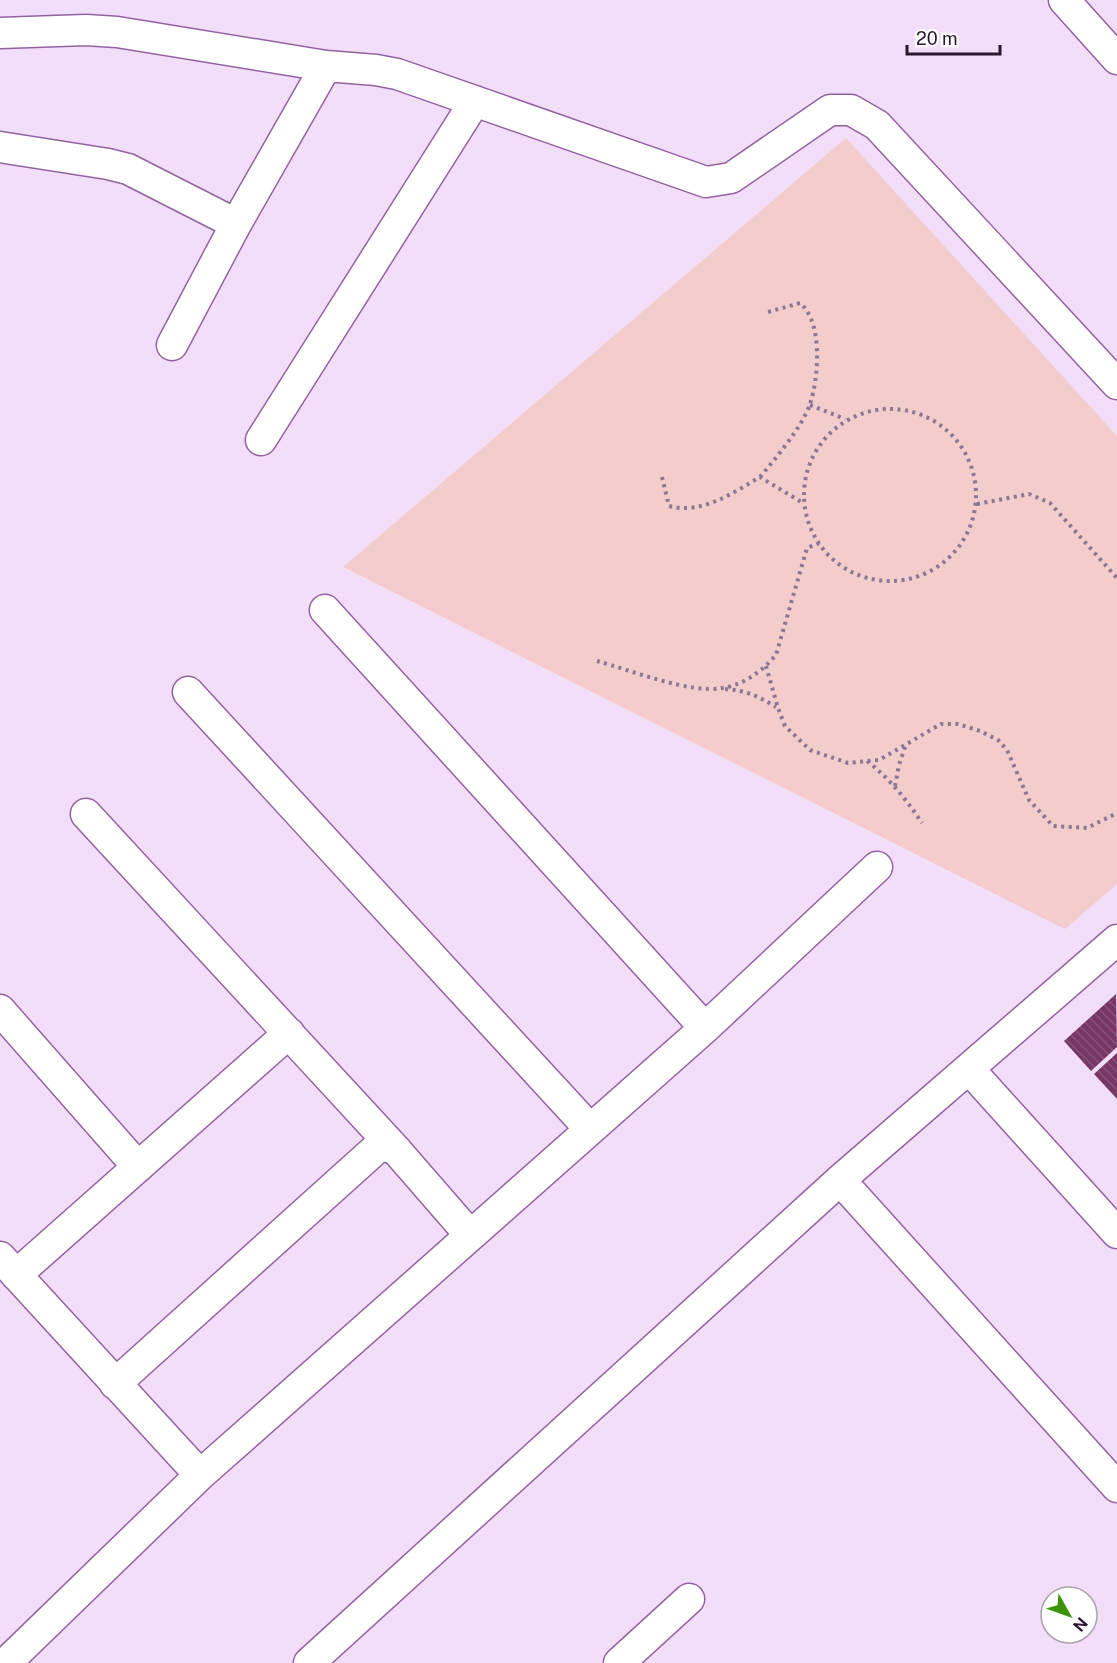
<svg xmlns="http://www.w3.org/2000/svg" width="1117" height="1663" font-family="'Public Sans',sans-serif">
<defs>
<pattern id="building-back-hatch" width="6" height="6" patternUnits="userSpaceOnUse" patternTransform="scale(1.5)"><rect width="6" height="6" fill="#773766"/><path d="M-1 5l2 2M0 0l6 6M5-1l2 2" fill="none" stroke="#855178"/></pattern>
</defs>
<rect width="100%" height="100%" fill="#f3def9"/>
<path fill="#f3cccc" d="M846 138 1117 436V884L1065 929 343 567Z"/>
<path fill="url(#building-back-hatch)" d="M1116 994 1117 1047 1091 1071 1064 1041Z
M1117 1053V1099L1094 1074Z"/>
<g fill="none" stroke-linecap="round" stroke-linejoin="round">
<g stroke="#9363a1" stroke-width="33">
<path id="street" d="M1064 0 1117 59
M0 33 86 30 117 32 326 66 376 70 397 74 706 182 731 178 830 110H851L877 125 1117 384
M0 147 108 164 128 169 236 224
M172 345 236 224 326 66
M261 440 475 101
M325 610 705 1028
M188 692 590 1129
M86 814 397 1151
M0 1010 138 1167
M969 1069 1117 1233
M840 1180 1117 1487
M0 1257 200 1475
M16 1275 289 1033
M115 1384 377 1148 389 1146 397 1151 470 1235
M6 1663 200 1475 705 1028 877 867
M309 1663 840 1180 1117 940
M619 1663 689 1599"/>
</g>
<path stroke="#8c7892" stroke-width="4" stroke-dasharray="3 4.5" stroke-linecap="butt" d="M810 405 845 419
M804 495a86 86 0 1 1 172 0a86 86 0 1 1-172 0Z
M662 477 669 506C701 515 733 493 760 477L803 503
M760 477C775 459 803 426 810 404 819 377 823 322 800 303L768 312
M977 504 1029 494 1050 503 1117 578
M597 661C630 670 690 694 722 688 744 685 762 671 776 655L807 548 819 543
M766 666 778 708 785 726 810 750 848 763 879 760 941 724H958L980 731 998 740 1007 750 1029 800 1053 826 1087 828 1117 813
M725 689C745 690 760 697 776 707
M867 761C890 779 906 799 922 823
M895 786 899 765 906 744"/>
<use href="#street" stroke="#fff" stroke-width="30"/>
</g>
<g transform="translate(1069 1615) rotate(130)"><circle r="28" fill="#ffffff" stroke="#aaa2ac" stroke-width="1.5"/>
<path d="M0-4.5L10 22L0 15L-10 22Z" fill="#399305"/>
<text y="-9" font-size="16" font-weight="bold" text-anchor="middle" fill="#2a162f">N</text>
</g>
<path d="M907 45v9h93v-9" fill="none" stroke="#2a162f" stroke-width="3"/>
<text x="916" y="45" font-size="18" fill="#2a162f" stroke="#ffffff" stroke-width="4.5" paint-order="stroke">20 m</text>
</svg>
